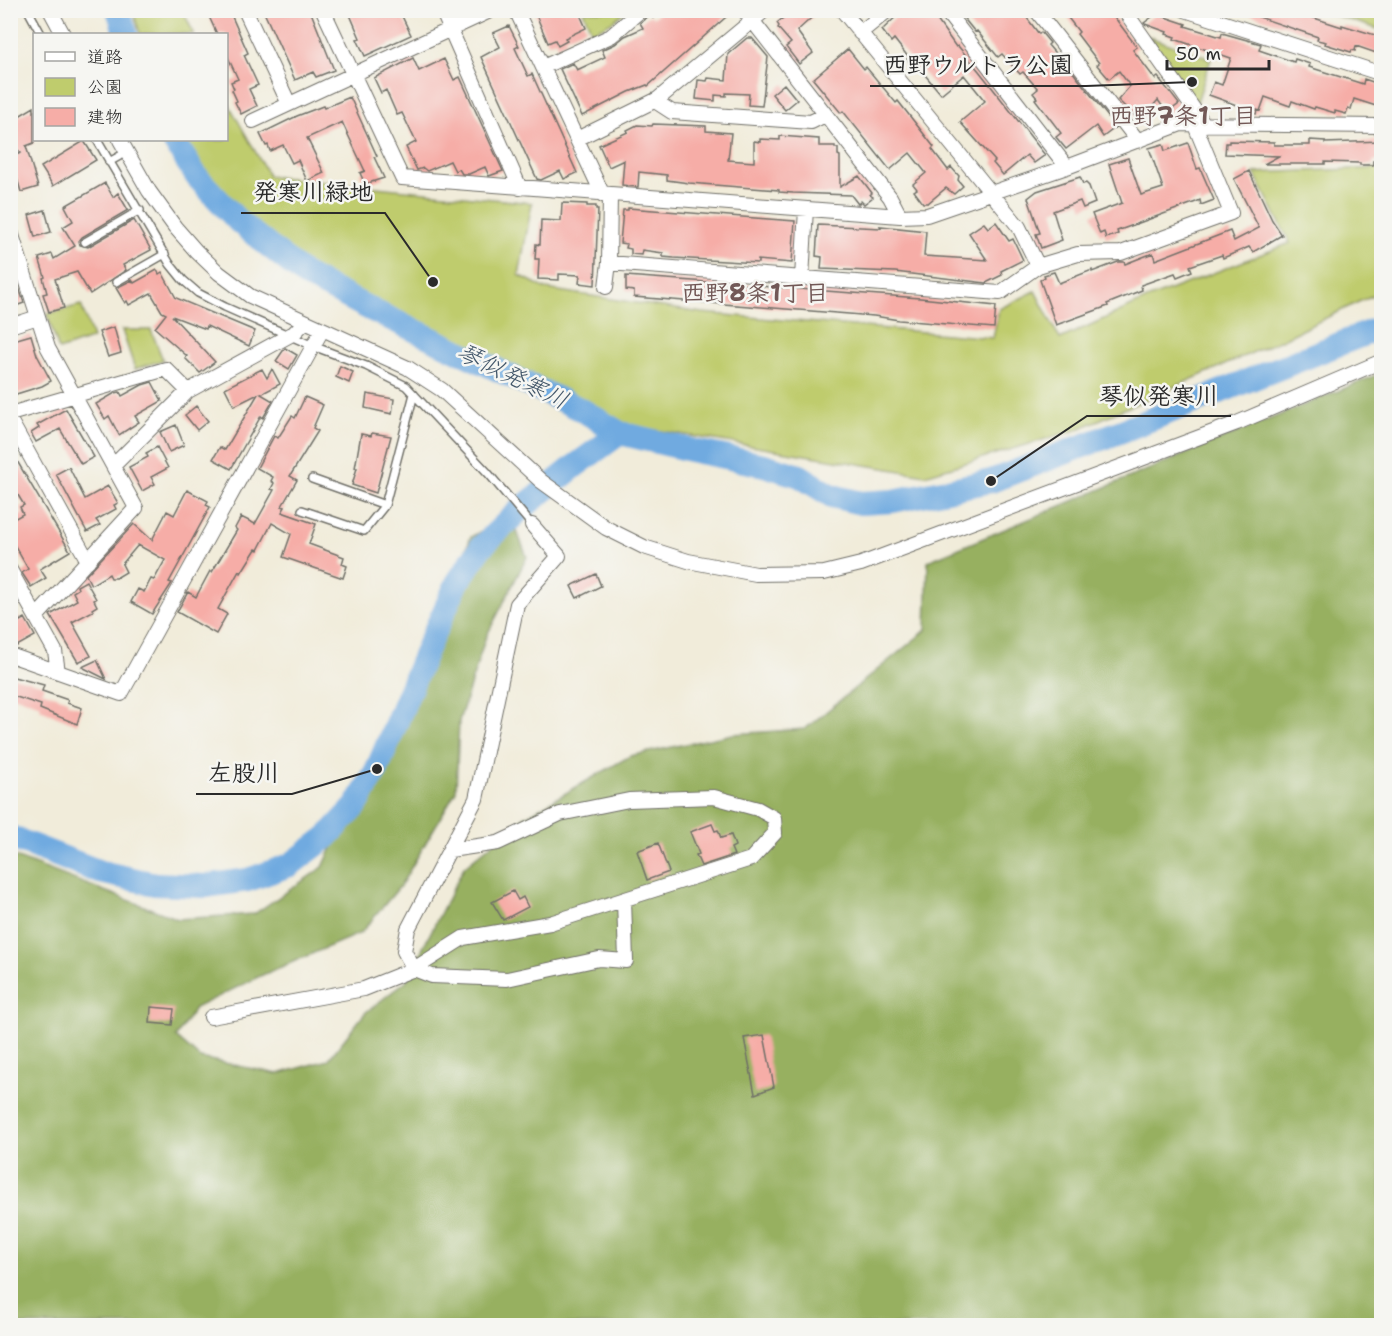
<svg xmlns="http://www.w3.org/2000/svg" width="1392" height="1336" font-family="'Shantell Sans','Klee One',sans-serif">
<rect width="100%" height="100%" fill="#f6f6f2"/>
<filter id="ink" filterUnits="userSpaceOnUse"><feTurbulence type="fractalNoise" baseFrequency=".0167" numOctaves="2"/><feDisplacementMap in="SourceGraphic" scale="12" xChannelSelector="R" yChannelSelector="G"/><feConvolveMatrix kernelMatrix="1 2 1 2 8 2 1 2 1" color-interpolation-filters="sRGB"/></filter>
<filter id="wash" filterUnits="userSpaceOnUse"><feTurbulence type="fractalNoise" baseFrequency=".008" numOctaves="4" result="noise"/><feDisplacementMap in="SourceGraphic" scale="24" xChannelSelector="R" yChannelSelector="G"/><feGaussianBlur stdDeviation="1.35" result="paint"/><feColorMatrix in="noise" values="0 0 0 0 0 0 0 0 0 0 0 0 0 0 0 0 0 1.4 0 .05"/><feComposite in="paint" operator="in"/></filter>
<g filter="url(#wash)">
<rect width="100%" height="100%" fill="#f1ecda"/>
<path fill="#bfcc6d" stroke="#757c4c" stroke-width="1.5" d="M133 11H183L194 34H140Z
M583 11H626L610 23 592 32Z
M1322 11H1381V30Z
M1149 37 1211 59 1196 105Z
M227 101 269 176 532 203 519 275 546 289 702 313 993 338 999 309 1035 291 1060 339 1147 299 1290 243 1254 173 1381 168V291L1279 341 1076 430 925 475 626 425 362 293 313 273 199 172 183 140H226Z
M81 305 93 338 59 350 47 314Z
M122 330H151L163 360 135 369Z"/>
<path fill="#97b060" stroke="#616e46" stroke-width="1.5" d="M1381 373V1325H11L10 855 178 919 254 914 323 867 374 757 419 689 441 611 471 537 510 514 527 557 485 639 459 721 456 791 401 885 361 933 260 976 195 1008 176 1037 200 1058 278 1074 328 1060 365 1013 406 981 464 867 524 817 630 756 733 734 805 729 926 630 928 561Z"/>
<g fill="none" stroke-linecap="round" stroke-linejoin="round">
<path stroke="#6faae0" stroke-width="24" d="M118 10 126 34
M173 140 197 177 239 222 305 275 374 311 582 410 620 433 699 452 764 465 800 476 832 496 861 503 893 501 991 481 1122 431 1382 327
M10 837 100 872 155 884 205 886 248 880 290 865 327 837 356 806 377 769 429 644 457 583 481 547 521 509 575 466 620 433"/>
</g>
<g id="blocks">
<path fill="#f6ada7" d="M206 10H229L248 53 244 55 258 85 249 89 257 106 241 114 235 102 237 101 232 90 234 89 231 82 238 79 226 53V34H217Z
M263 10H310L334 70 316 77 313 72 295 80Z
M348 10H399L411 35 365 56 357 39 360 38Z
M534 10H578L586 28 565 38 567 41 558 46 555 40 548 43Z
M662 10H734L648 86 647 85 629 92 582 116 560 69 573 63 577 70 605 57 602 50 615 44 625 36 643 28 640 23 647 17 651 15 653 18Z
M793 10H820L797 31 813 53 799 64 786 47 791 43 778 28 779 26 777 23Z
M903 10H930L956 47 958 46 979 71 1045 155 1034 163 1027 155 1003 175 993 163 995 161 960 122 985 101 964 75 941 94 920 69 916 72 907 59 909 58 894 39 891 42 882 30Z
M969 10H1021L1039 34 1041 32 1050 43 1048 45 1071 72 1072 71 1116 127 1103 137 1096 126 1066 149 1056 137 1061 133 1035 99 1037 98 1033 93 1038 89 1023 72 1020 74 1002 54 998 57 977 31 975 32 962 16Z
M1062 10H1109L1137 47 1133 50 1155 79 1158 77 1179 104 1167 113 1158 100 1140 121 1118 100 1130 86 1119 71 1109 79 1097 65 1099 63 1077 34 1079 32Z
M1244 10H1299L1312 15 1311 17 1342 27V25L1382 37V55L1356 46 1355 51 1352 50 1351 52 1325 44 1326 42 1317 40 1318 37 1244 12Z
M1156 14 1186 24 1185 26 1221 37 1222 33 1261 44 1259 50 1294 62 1295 59 1310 64 1309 67 1344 78 1363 84 1364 79 1382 85 1376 106 1354 99 1351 109 1348 108 1346 114 1335 111V113L1315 107 1314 109 1292 101 1290 106 1265 97 1260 111 1257 110 1256 114 1241 109 1242 107 1209 95 1214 82 1222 85 1231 58 1174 39 1175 37 1166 34 1167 32 1145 24 1144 23Z
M509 26 519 46 515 48 528 76 532 74 577 173 564 179 560 171 541 180 537 179 481 57 500 47 493 33Z
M747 38H752L768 57 762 106 748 105 749 94 726 93V96L715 95V101L696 99 698 80 707 81 708 78 726 80 728 54Z
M848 49 864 69 866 67 896 103 898 101 934 147 932 149 948 170 951 167 959 176 958 180 963 186 954 194 946 188 928 203H923L914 191 917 189 913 184 926 173 910 153 890 170 843 111 841 113 813 79Z
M413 58 419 71 444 59 454 80 460 77 503 171 489 176 485 167 469 174H462L459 169 455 171 450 161 427 171 423 168 417 170 406 147 416 142 402 113 397 115 386 90 381 93 374 78Z
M784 84 797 100 785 110 772 94Z
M350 97 377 156 374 157 384 178 365 184 360 173 365 171 342 122 307 138 324 173 307 181 298 160 292 163 283 145 270 151 268 145 266 146 260 134 297 116 323 106 324 108Z
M10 107 19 116 34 107V143L26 146 38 187 21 192 11 157 21 153 10 142Z
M653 124 706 126V131L731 133 728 160 754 162V141L760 142V139L780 140V136L819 139V146H835V148H838V155L840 156V187L859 176 872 193 870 195 873 197 864 204 861 201 858 204 851 195 793 193 779 192V190L689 183 667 180V175L639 172 638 187 622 185 624 160 609 167 599 145 628 132 627 130 637 125 652 126Z
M1310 140 1325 141V143L1382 141V161H1373V165H1360V163L1325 162V164H1264L1279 156 1225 154 1226 143H1229V141L1274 142V145H1310Z
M84 141 96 160 53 186 41 167Z
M1188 143 1197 169 1200 168 1214 200 1201 205 1200 200 1196 202 1117 231 1118 234 1106 238 1104 232 1100 234 1092 214 1122 203 1109 164 1128 158 1141 195 1163 188 1149 148 1163 144 1165 151Z
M1249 171 1272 220 1282 235 1253 252 1249 247 1223 258 1222 255 1190 266 1192 271 1177 277 1175 273 1141 285 1142 290 1107 304 1108 306 1056 325 1040 280 1045 277 1044 275 1054 272 1059 283 1092 270V272L1118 262H1124L1125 264 1153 253 1155 260 1230 231 1234 241 1259 228 1234 179Z
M1080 177 1083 184 1086 183 1089 186 1095 203 1083 208 1080 201 1053 211 1062 240 1041 248 1036 234 1040 233 1028 198 1037 191Z
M105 183 113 197 118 193 128 210 82 237 79 241 80 245 88 247 134 220 151 250 123 265 126 270 90 294 77 272 55 279 64 308 49 312 43 294 47 293 43 278 45 277 39 258 52 254 54 259 75 246 63 227 73 221 65 206Z
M562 203 587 204V206H596V209H598L595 285 579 283 580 275 559 274V280L538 279 539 259H535L536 244 540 245 541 220 561 221Z
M628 208 795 221 792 263 758 260V263L674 258 663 257V253L642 250 641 255 631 254V249L626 248 627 244 620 243 623 210H628Z
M45 210 51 232 35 237 29 215Z
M996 222 1009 241 1013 239 1023 260 1001 271 1002 275 986 283 895 272 821 269 822 257 816 256 818 225 881 228 880 226 926 231 924 256 987 260 969 233 984 223 988 228Z
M10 266H12L24 303 10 308Z
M157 270 159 274 162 272 176 298 255 331 249 346 207 326 206 329 172 316 215 362 200 373 185 358 187 356 155 328 166 314 162 312 151 293 129 305 127 301 125 303 116 288 132 280 134 283Z
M626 276 920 298 996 306 994 328 899 320 874 316 634 297V291L626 290Z
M114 327 121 353 108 357 99 332Z
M31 335 37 355 51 381 42 386 13 395 10 386V341Z
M285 348 297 355 289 369 276 361Z
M340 366 353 372 349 383 336 377Z
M262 369 267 378 272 369 280 384 261 394 273 401 263 418 261 416 231 469 213 459 220 447 225 450 258 394 234 406 225 388Z
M152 382 162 401 135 416 139 422 119 435 109 416 105 419 96 404 115 393 120 392 122 396 142 385Z
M367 394 394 399 392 414 365 408Z
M305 397 323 405 313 428 318 431 290 476 297 480 282 506 285 507 282 512 316 524 309 544 344 557 342 564 347 566 343 578 283 557 291 534 272 523 258 550 256 549 241 573 239 571 218 609 227 614 216 634 177 612 188 592 196 597 210 571 212 572 237 530 235 528 241 517 255 524 274 490 271 489 274 483 271 481 273 477 257 468 274 436 278 438 292 416 295 418Z
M196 406 208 421 197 430 185 415Z
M66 409 94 457 81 464 60 429 36 442 31 433 39 428 37 425Z
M176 425 184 445 169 452 160 432Z
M372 433 391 436 376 493 352 485 357 468H355L361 434 371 436Z
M157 447 168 468 151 477 155 484 142 491 129 467 148 457 146 453Z
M10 449 70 551 40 569 46 578 31 587 22 573 28 569 10 537V521L23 514 20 507 24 505 10 482Z
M69 467 85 499 108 486 118 503 114 505 116 509 96 520 100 525 87 532 56 474Z
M187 490 208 501 206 505 210 507 169 582 172 583 152 614 131 602 138 589 144 592 151 579 154 580 165 560 138 545 122 564 126 572 116 578H111L109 574 91 585 86 575 134 524 152 540 167 511 174 515Z
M596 574 601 586 577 598 571 586Z
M86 581 96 599 94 600 97 606 92 609 93 611 72 622 91 656 78 662 50 615 77 600 73 592 78 589 77 586Z
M10 604 20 621 25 618 35 636 17 646 10 633Z
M97 660 106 679 82 667Z
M10 676 44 685 42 691 68 700 67 703 82 708 77 724 40 709 41 705 10 695Z
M712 824 715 831 718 830 721 838 731 835 735 846 731 848 734 855 701 866 696 855 699 854 690 832Z
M658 843 669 872 647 880 637 851Z
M513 891 518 900 523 897 528 907 503 920 492 902Z
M151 1007 174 1009 172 1025 150 1023Z
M764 1035 774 1087 755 1094 744 1038Z"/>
</g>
</g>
<g filter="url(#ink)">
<use href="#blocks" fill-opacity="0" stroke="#706f68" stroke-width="1.5"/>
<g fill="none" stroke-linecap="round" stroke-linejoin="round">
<g stroke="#706f68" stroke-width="10">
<path id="service" d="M28 10 41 34
M97 140 170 264 183 280 198 293 225 307 313 346 366 366 406 386 488 473 532 525
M109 162 127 152
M85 242 140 210
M116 282 165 254
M312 479 385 505 414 394
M302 510 364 531 385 505"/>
</g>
<g stroke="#706f68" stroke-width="16">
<path id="minor" d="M50 10 63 34
M245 10 289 104
M323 10 402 178 900 216 927 215 1067 167 1181 124 1382 126
M442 10 520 188
M516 10 603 195
M744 10 890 197 900 216
M842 10 1019 227 1038 266
M945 10 1067 167
M1036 10 1138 141
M1124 10 1205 125
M1185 10 1382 74
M860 33 888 10
M543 67 611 36 641 10
M655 101 672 112 811 122 825 115
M253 121 492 10
M577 139 658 99 765 10
M120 140 149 191 175 227 196 251 219 273 250 296 408 368 442 390 541 481 606 528 644 547 688 561 756 574 824 573 861 564 1237 423 1382 361
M10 229 48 348 136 508 36 617
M609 263 1000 293 1038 266 1078 254 1121 253 1231 213 1194 123
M802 278 806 209
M606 287 609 263 610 195
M10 326 38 317
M10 414 166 369 188 391
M10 420 88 561
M113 466 188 391 294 333 305 322
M532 525 559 556 517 604 476 799 408 929 404 951 414 969 432 976 507 979 599 959 626 961 624 900
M10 570 55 651 58 672
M10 655 121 694 322 330
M211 1017 364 989 414 969 463 938 550 923 751 859 775 833 774 818 758 809 714 797 629 800 560 814 498 843 450 850"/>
</g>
<use href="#service" stroke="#fff" stroke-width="7"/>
<use href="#minor" stroke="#fff" stroke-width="14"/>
</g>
</g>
<g text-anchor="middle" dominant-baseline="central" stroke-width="5" stroke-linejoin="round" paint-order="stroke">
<g font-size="24" font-weight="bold" fill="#725856" stroke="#f6f6f2">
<text x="1183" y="116">西野7条1丁目</text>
<text x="755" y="293">西野8条1丁目</text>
</g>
<g font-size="24" font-style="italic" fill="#43576a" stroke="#f6f6f2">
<text transform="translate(513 376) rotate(26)">琴似発寒川</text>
</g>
</g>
<path fill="none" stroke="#2b2b2b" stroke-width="2" d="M1192 82L1086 86H870M433 282L385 213H241M991 481L1087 416H1231M377 769L292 794H196"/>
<g fill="#2b2b2b" stroke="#f6f6f2" stroke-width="2">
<circle cx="1192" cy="82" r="6"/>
<circle cx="433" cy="282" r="6"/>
<circle cx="991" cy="481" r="6"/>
<circle cx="377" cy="769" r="6"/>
</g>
<g font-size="24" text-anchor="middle" font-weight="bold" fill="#2b2b2b" stroke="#f6f6f2" stroke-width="5" stroke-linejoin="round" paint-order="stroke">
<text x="978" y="73">西野ウルトラ公園</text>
<text x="313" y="200">発寒川緑地</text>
<text x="1159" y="404">琴似発寒川</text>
<text x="244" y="781">左股川</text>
</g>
<rect width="1392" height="1336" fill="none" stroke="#f6f6f2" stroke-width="36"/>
<rect x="33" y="33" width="195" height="108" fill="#f6f6f2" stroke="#a5a5a2" stroke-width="1.5"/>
<rect x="45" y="52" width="30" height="9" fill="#ffffff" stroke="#a5a5a2" stroke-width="1.5"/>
<text x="87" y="63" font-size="18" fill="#2b2b2b">道路</text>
<rect x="45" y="78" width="30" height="18" fill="#bfcc6d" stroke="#a5a5a2" stroke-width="1.5"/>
<text x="87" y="93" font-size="18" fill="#2b2b2b">公園</text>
<rect x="45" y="108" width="30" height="18" fill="#f6ada7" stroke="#a5a5a2" stroke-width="1.5"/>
<text x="87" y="123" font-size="18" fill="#2b2b2b">建物</text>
<path d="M1167 60v9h102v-9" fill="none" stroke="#2b2b2b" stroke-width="3"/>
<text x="1176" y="60" font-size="18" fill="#2b2b2b" stroke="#f6f6f2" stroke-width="4.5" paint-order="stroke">50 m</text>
</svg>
